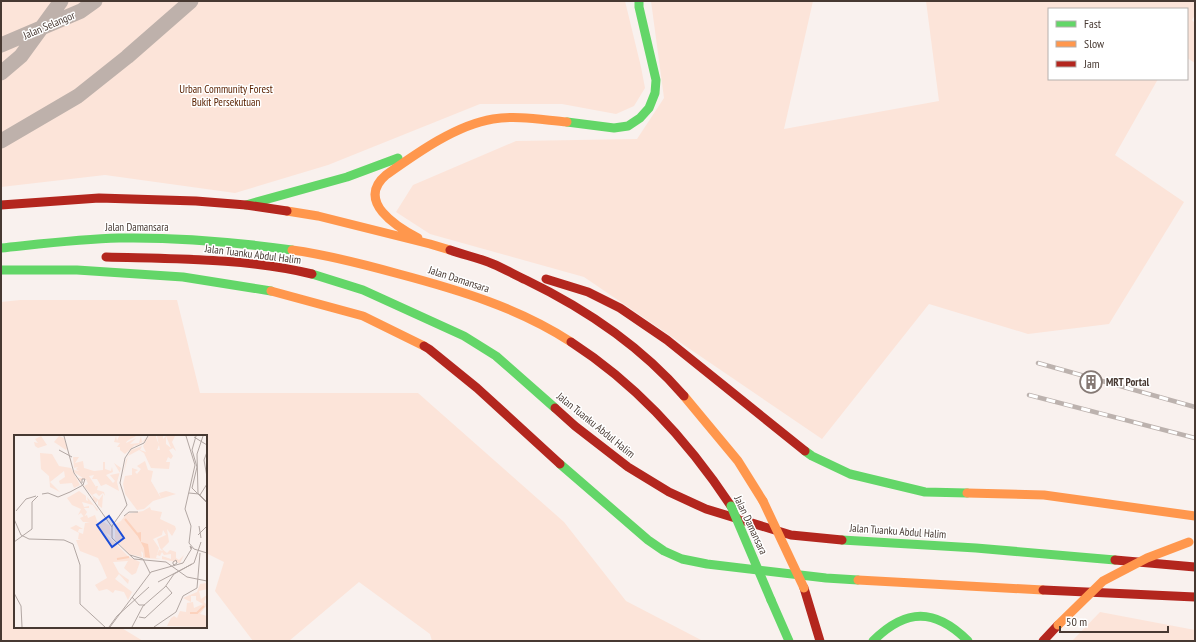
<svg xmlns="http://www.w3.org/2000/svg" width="1196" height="642" font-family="'PT Sans Narrow',sans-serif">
<rect width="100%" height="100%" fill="#f9f1ee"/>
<path fill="#fce4d9" d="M1 1H625L641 67 645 88 634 106 616 114 562 104H480L328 165 235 193 105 175 1 187Z
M651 1H813L784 129 939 101 926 1H1195V15L1192 20 1195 23V63L1187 58V9H1049V79H1158L1115 155 1184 202 1109 324 1028 334 929 304 822 439 584 277 430 234 396 212 413 185 516 141 637 139 664 98Z
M20 300H177L200 393H418L564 522 626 601 703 641H432L430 634 359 582 289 641H253L215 591 224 562 206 553V436H15V627H120L143 641H1V302Z
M1100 612 1195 630V641H1072Z"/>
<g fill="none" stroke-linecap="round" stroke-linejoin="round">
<path stroke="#beb1ab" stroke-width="15" d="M1 45 81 11 95 1
M1 73 21 56 61 1
M1 141 78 96 127 57 191 1"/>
<path stroke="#63d668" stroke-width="9" d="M567 122 614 128 628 126 640 118 649 108 655 93 656 80 639 7V1
M246 205 347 177 398 158
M1 248C40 244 80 239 119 238 177 237 235 242 292 250
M1 270H77L183 277 271 291
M312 274 363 290 464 336 496 356 555 408
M805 451 812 456 850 474 925 492 967 493
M560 464 648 540 664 551 682 559 707 564 826 578 858 580
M842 540 976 548 1115 560
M771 600 789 641
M873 641C906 608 935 608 968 641"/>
<path stroke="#ff974d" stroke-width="9" d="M287 211 318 216 430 244 450 250
M418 238C397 227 355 201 386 175 417 153 456 125 493 119 517 115 543 120 567 122
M292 250C328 255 363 264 399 274 459 290 519 308 571 342
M271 291 363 316 424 346
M684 396 738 461 763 501
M967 493 1044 495 1195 516
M858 580 1043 590"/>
<path stroke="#b3261e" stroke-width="9" d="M1 205 99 198 196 201 246 205 287 211
M450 250C464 255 479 258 493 264 505 269 515 275 526 280 586 309 640 345 684 396
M106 257C174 259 245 258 312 274
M546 279 588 292 620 308 667 340 805 451
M571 342C636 384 688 441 731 506
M424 346 429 349 477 388 560 464
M555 408 575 426 628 467 669 492 706 509 791 535 842 540
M1115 560 1195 567
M804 588 820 641
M1043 590 1195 597
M1043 641 1058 625"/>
<g stroke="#bcb2ae" stroke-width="4.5">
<path id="rail" d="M1038 363 1195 407
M1029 395 1195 438"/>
</g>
<use href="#rail" stroke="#fff" stroke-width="3" stroke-dasharray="9" stroke-linecap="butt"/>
<path stroke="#63d668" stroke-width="9" d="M731 506 771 600"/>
<path stroke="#ff974d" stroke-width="9" d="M763 501 804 588
M1058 625 1103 581 1147 558 1189 542"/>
</g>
<defs>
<g id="building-ring" transform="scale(1.15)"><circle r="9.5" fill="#fff" stroke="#857974" stroke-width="1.5"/><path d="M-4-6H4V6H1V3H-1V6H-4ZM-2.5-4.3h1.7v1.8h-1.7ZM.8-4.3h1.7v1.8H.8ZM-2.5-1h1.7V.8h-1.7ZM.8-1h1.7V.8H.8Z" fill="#857974"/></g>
</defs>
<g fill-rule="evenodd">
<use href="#building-ring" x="1091" y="382"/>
</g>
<g text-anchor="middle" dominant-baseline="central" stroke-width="3" stroke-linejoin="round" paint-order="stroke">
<g font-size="11" fill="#473932" stroke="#fff">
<text transform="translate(49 25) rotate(-23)">Jalan Selangor</text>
<text x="137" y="227">Jalan Damansara</text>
<text transform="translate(253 254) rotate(7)">Jalan Tuanku Abdul Halim</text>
<text transform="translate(459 279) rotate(18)">Jalan Damansara</text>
<text transform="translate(596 425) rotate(39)">Jalan Tuanku Abdul Halim</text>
<text transform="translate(751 525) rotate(65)">Jalan Damansara</text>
<text transform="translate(898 531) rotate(4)">Jalan Tuanku Abdul Halim</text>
</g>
<g font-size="11" fill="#5a2100" stroke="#fff">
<text x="226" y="89">Urban Community Forest<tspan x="226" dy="13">Bukit Persekutuan</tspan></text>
</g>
<g font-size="11" font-weight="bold" fill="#473932" stroke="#fff" text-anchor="start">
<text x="1106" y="382">MRT Portal</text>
</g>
</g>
<g transform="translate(14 435)">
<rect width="193" height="193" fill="#f9f1ee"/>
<path d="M27 1 33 10 24 13 21 11 20 7 24 8 21 4ZM45 1 50 3 53 13 52 15 40 7ZM102 1 103 6 105 1H122L113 6 112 8 122 3 116 9 125 8 127 1 128 7 134 1 132 5 122 11 121 10 111 19 106 15V12H103L106 8 100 7ZM135 1H142V2L145 10 143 15H146L143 1H149V4L152 1V9L157 13 152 1H161L158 7 162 16 159 13 155 15 159 21 157 24 154 22 152 27H156L155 34 137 33 130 18 125 15 114 21 109 41 112 25 117 15 128 11 126 15 132 17 129 11ZM26 18 38 19 45 31 57 33 66 50 60 53 58 48 46 49 45 46 51 42 50 36 36 47 46 57 36 52 35 41 27 34ZM59 22H65L61 28 69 26 70 33 80 36 89 35V27H91V34L97 36 98 32 99 37 92 40 99 48 101 46 96 40 106 38 100 28 107 33 103 47 105 56 92 49 87 51 83 44H78L80 40 75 41 82 52V51H84L83 55 90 57 91 61 89 58 85 61 82 58 78 60 85 65 89 59 88 73 84 70V65L82 68 79 65V62L70 51 74 49 72 44H68L67 47 64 43H69L61 38 60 35 65 36 62 34 64 32 60 33ZM131 26 134 35 139 36 137 46 147 63 145 58 152 56 162 59 139 66 130 74 123 75 111 59 109 49 111 41 118 40V33L124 35 121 37 123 39 127 34 123 31ZM65 56 72 61V65L74 66 73 62 84 75 83 76 79 70 68 67 70 72 75 71V73H70L73 77 70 82 67 78 64 80 67 74 58 70 53 63ZM136 72 137 75 148 77 146 84 161 91 162 94 158 101 153 94 155 107 148 114 153 118 156 115 162 117V123L165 125 170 120 166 128 148 124V121L157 124V119L150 120 148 117 146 121 143 120 145 115 149 116 146 113 143 104 152 100 149 95 148 100 139 104 145 113 142 123 147 124 129 123V118L127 116 128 122 115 119 101 104V89L107 86 112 79 129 76ZM73 80 74 83 81 80 84 89 90 87 96 91 97 101 92 98 94 101 115 122 126 127 122 138 118 140 110 133 114 126 99 127 105 138 115 145 114 149 105 139 101 144 118 157 114 165 110 157 101 155 99 158 93 154 85 156 81 150 93 143 88 131 84 123 66 116 62 105H67L64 104 65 98 56 93 62 90 69 94H65L64 97 69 99 71 88 76 87H69L66 83ZM193 148V154L185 156 187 164 193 160 190 167 193 170 186 179 193 181V192L153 191 157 183 160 181 163 183 166 176 172 177 173 168 179 167 180 173 189 169 182 165V161H177V167L169 163 183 157 186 149Z" fill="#fce4d9"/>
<path d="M127 97V107L134 109 136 123 131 122 130 113 122 98Z" fill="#fcd2bd"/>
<path fill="none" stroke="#fcd2bd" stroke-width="2" d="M111 84 124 100M103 124 115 122M176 178H183L190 171"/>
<path fill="none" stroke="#b2a7a3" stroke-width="1" d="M50 1 60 38 98 92M134 1 130 8 117 14 111 23 106 48 113 70 98 91V103L120 124 152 127 173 142 193 146M172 1 181 30 171 74 177 91 175 108 180 114 193 118M182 1 178 15 183 32 178 53 192 67M180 2 193 10M45 15 58 22M193 17 190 25 193 42M56 57 69 50 71 44H68V48M175 58 185 59 192 66M28 59 34 58 44 62 56 57M184 59 183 19 189 1M186 60 193 49M2 76 12 64 22 61M110 81 115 77H124M0 84 7 100 15 104 50 105 59 109 66 130V169L91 192M185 91 187 103M184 100 193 91M0 107 18 94V67L24 61M116 120 129 124 136 138M160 130 163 128 162 125 159 127V129L161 131M144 147 180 128 187 107M0 158 7 171 8 192M118 162 125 170H131M125 182 131 183 158 158 152 151M95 192 103 181 135 152M96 192 137 137 169 128 178 113 176 111 177 114M118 192 129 171 151 152 160 139 178 129M140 192 162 177 169 161 183 153 186 118"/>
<path fill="#1d4ed8" fill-opacity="0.15" stroke="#1d4ed8" stroke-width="2" d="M95 81 110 103 98 112 83 90Z"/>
<rect width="193" height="193" fill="none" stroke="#473932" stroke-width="2"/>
</g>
<rect width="1196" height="642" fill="none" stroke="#473932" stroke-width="4"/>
<rect x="1048" y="8" width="140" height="72" fill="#ffffff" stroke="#b5b0ad"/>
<rect x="1056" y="21" width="20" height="6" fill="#63d668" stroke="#b5b0ad"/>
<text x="1084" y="28" font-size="12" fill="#473932">Fast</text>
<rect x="1056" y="41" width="20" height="6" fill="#ff974d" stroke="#b5b0ad"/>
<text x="1084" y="48" font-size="12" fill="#473932">Slow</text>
<rect x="1056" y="61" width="20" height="6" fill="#b3261e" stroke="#b5b0ad"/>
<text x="1084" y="68" font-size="12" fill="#473932">Jam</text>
<path d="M1060 626v6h108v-6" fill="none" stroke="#473932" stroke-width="2"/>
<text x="1066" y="626" font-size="12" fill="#473932" stroke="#ffffff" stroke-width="3" paint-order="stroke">50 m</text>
</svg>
